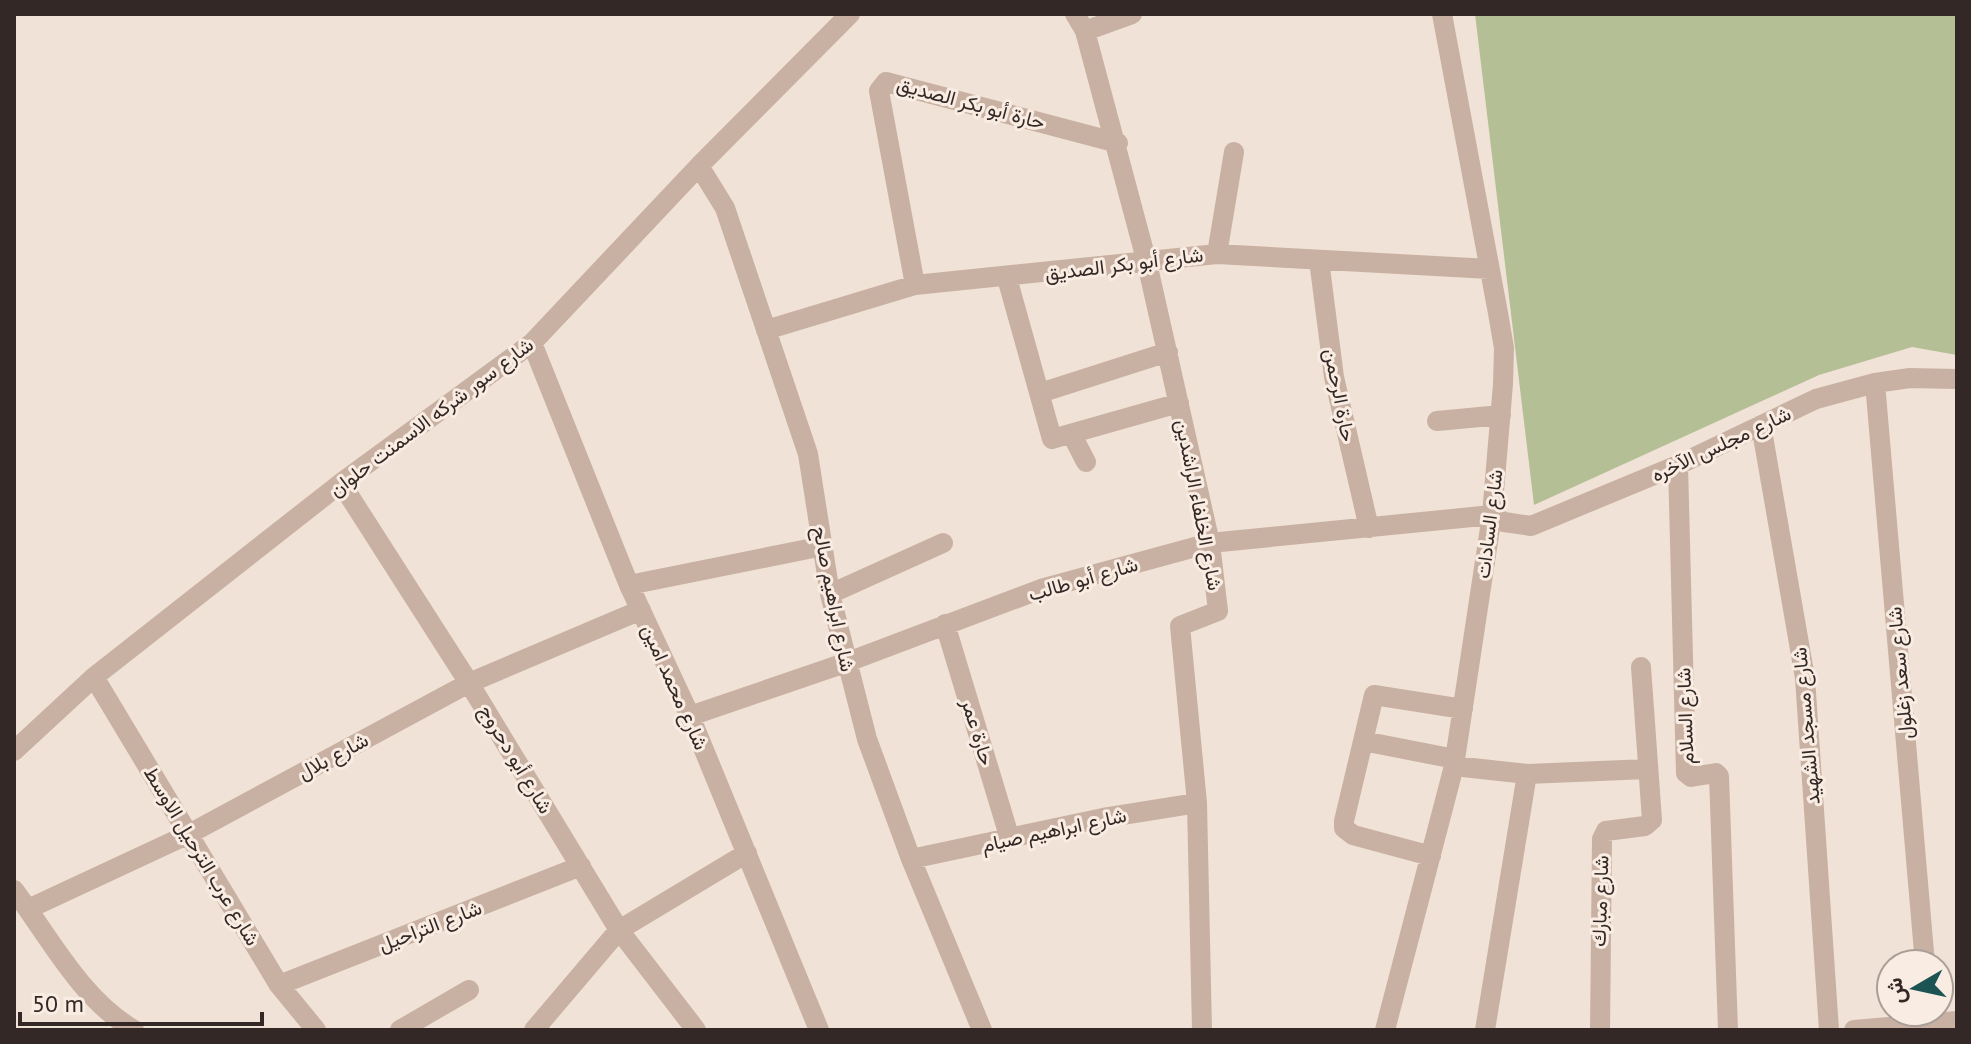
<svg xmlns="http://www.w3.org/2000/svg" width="1971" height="1044" font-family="'PT Sans',Vazirmatn,sans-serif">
<rect width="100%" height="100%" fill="#f0e2d6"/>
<path fill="#b5bf96" d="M1475 14H1957V355L1912 347 1819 375 1534 505Z"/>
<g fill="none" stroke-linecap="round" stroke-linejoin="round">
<path stroke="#c8b1a2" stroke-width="20" d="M1075 14 1085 31 1147 263 1210 543 1218 611 1180 626 1197 803 1202 1030
M1085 31 1132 14
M699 166 725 208 808 454 830 594 867 739 911 859 982 1030
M1217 254 1234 152
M1319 260 1334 377 1369 528
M1007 278 1052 439 1179 403
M915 285 879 91 886 82 1118 143
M766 330 915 285 1217 254 1490 269
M532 343 629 585 690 716 819 1030
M1875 383 1925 964
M1040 393 1168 352
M1437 421 1501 415
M1761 425 1805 678 1829 1030
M1072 435 1086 462
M1678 465 1686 773 1691 777 1716 773 1719 776 1728 1030
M341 483 469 683 619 930 696 1030
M629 585 823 546
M830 594 943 543
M945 624 1010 839
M94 677 279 985 316 1030
M690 716 845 663 1041 589 1210 543 1492 515 1504 522 1531 526 1678 465 1816 399 1875 383 1910 378 1957 379
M1363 741 1455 759
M14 751 94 677 341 483 532 343 699 166 850 14
M1454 766 1527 774 1648 769
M1431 856 1353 835 1344 828V821L1374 695 1463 709
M911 859 1103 818 1197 803
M14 890C50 938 81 999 134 1030
M28 909 189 834 469 683 641 610
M279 985 581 866
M400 1030 469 990
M534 1030 619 930 747 853
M1385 1030 1454 766 1492 515 1503 384 1504 348 1498 313 1442 14
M1485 1030 1527 774
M1600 1030 1602 839 1606 831 1645 826 1652 820 1641 667
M1854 1030 1957 1021"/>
</g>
<g text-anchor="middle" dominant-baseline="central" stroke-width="6" stroke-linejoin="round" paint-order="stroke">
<g font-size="20" fill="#332825" stroke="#f9ece2">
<text transform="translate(971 103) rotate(15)">حارة أبو بكر الصديق</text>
<text transform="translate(1124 264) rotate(-7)">شارع أبو بكر الصديق</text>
<text transform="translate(1340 395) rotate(79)">حارة الرحمن</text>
<text transform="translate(431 417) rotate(-37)">شارع سور شركه الاسمنت حلوان</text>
<text transform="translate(1721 444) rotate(-25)">شارع مجلس الآخره</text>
<text transform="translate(1199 505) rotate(79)">شارع الخلفاء الراشدين</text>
<text transform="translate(1489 524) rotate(-83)">شارع السادات</text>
<text transform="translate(1083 579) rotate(-16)">شارع أبو طالب</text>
<text transform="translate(834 599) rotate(79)">شارع ابراهيم صالح</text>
<text transform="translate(1900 673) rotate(-95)">شارع سعد زغلول</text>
<text transform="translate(675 687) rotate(66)">شارع محمد امين</text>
<text transform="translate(1685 716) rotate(-92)">شارع السلام</text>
<text transform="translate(1806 726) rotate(-95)">شارع مسجد الشهيد</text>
<text transform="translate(978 732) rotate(73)">حارة عمر</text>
<text transform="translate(333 756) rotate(-28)">شارع بلال</text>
<text transform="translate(516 759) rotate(59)">شارع أبو دحروج</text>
<text transform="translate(1054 830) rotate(-12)">شارع ابراهيم صيام</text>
<text transform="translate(202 856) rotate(59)">شارع عرب الترحيل الاوسط</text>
<text transform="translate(1600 901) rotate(-88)">شارع مبارك</text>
<text transform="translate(430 926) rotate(-21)">شارع التراحيل</text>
</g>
</g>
<rect width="1971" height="1044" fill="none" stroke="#332825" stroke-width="32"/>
<g transform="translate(1915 988) rotate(261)"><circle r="38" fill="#f9ece2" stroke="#aa9e96" stroke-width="2"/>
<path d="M0-6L14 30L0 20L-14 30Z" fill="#1b5453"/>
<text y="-12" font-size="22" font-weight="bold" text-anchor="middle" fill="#332825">ش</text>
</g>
<path d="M20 1012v12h242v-12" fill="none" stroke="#332825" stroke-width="4"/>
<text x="32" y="1012" font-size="24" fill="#332825" stroke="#f9ece2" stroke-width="6" paint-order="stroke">50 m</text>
</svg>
